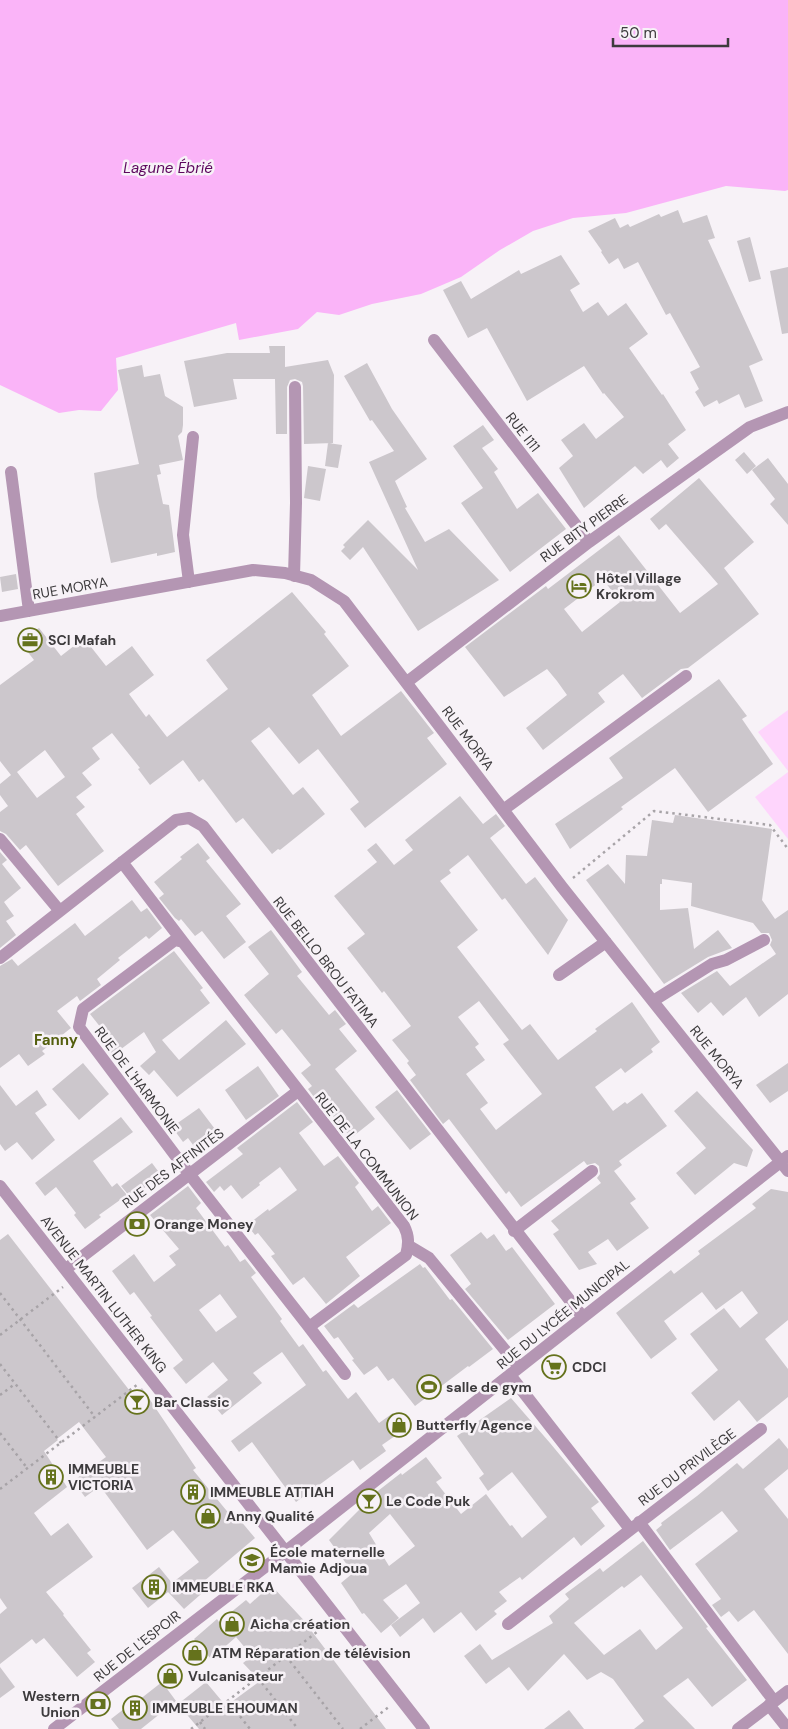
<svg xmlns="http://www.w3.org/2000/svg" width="788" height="1729" font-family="'DM Sans',sans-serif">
<rect width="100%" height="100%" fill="#f7f2f7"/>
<path fill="#fed5fc" d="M788 710V771L758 732Z
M788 772V839L755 797Z"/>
<path fill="#fab4f8" d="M0 0H788V190L785 191 726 186 626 213 573 218 533 231 500 250 461 277 421 294 372 304 339 315 317 312 298 329 239 340 236 323 116 358 118 390 101 411 79 410 59 413 0 385Z"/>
<path fill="#ccc7cc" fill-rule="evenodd" d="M678 210 683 223 707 215 715 238 708 240 763 360 749 366 763 401 745 408 739 394 719 404 717 400 704 407 695 392 699 389 690 372 700 367 670 313 666 315 638 262 624 269 618 258 609 264 601 252 602 251 588 231 615 218 620 228 628 224 630 227 659 214 661 217Z
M750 237 761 279 749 282 737 241Z
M561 255 580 284 570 290 583 312 598 302 608 316 626 303 648 334 629 348 662 395 663 394 686 430 668 444 679 458 667 468 661 460 643 474 635 466 584 508 559 468 573 456 561 440 584 423 596 439 624 417 604 393 603 394 584 366 527 401 487 328 468 338 443 290 461 281 471 299 519 270 521 274Z
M788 267V333L782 334 770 271Z
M269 346H285V367L328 360 334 375 333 443 304 444 303 386 302 382 295 379 290 380 287 387V434H276L275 379H233L237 399 194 407 184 361 227 353H270Z
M367 363 392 409 427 459 395 481 407 507 405 508 425 542 449 529 499 580 418 631 363 547 350 560 341 551 345 547 343 545 368 520 418 570 369 462 394 451 372 420 370 421 344 376Z
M142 365 144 377 160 374 165 396 183 407V425L182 432 178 436 183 460 159 465 161 474 157 475 163 504 169 505 175 552 157 556V553L111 563 97 497 94 473 139 464 118 370Z
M483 425 494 440 482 448 498 469 494 472 517 509 538 493 566 529 510 572 461 503 483 488 453 446Z
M328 443 342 445 338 468 325 466Z
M744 452 756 466 747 474 735 460Z
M768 458 788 484V525L770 504 775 499 752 470Z
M308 466 326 469 320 501 304 498Z
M699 478 754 542 724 568 759 614 688 668 681 669 642 698 623 674 598 693 605 702 543 750 526 728 567 695 557 681 547 669 504 697 465 647 546 586 548 589 619 535 680 613 718 584 666 524 659 530 650 519ZM603 579 620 602 582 632 564 609Z
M16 574 18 589 2 592 0 577Z
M292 592 326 632 324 634 349 666 312 695 341 736 401 691 434 733 427 738 447 764 365 828 350 809 359 802 318 749 299 764 269 727 251 741 293 795 303 787 325 814 280 850 278 849 272 854 243 818 236 823 203 779 199 782 183 760 150 785 138 769 140 768 112 733 92 748 100 759 82 773 92 785 76 797 85 807 76 814 104 851 58 886 26 845 20 850 6 834 0 831V812L8 806 0 795V784L11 775 0 761V685L34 660 20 642 39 628 61 656 84 638 106 666 132 646 154 675 129 694 146 717 149 714 167 737 228 689 206 660ZM45 750 65 777 37 798 17 772Z
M719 679 747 716 742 719 773 764 708 812 675 768 621 807 623 809 570 849 555 824 623 778 609 758Z
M460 796 483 824 496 814 505 826 490 838 526 884 535 877 568 920 548 955 505 898 502 900 468 855 449 870 451 873 440 881 478 930 457 947 522 1030 530 1024 558 1060 597 1031 595 1029 632 1002 660 1042 651 1049 653 1052 625 1073 621 1068 595 1087 613 1111 625 1102 627 1104 642 1093 667 1126 619 1161 622 1165 614 1171 636 1199 630 1203 649 1228 617 1251 608 1239 588 1252 597 1264 579 1270 553 1234 559 1230 551 1221 601 1183 597 1178 600 1174 599 1166 595 1163 587 1165 584 1161 521 1207 509 1191 506 1194 449 1119 443 1124 410 1080 416 1075 407 1063 409 1061 392 1040 411 1026 384 991 382 993 347 948 365 934 334 896 377 862 367 850 376 843 394 865 413 850 405 840ZM479 1001 509 1040 503 1044 542 1094 496 1130 480 1109 488 1103 466 1074 485 1060 475 1047 479 1044 458 1017Z
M675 815 772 829 762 900 775 919 788 910V994L759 1017 746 997 723 1016 711 1002 698 1013 681 993 717 971 730 986 776 954 770 945 772 940 769 933H761L753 923 691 906 692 883 662 879V884H660V910L688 908 694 949 718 930 732 948 708 957 664 984 586 880 608 864 625 884 626 855 647 856 652 820 673 823Z
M198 843 210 858 206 861 241 904 226 916 246 942 224 959 202 931 195 936 181 919 179 921 175 918 159 898 164 894 154 882 182 859 180 857Z
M0 852 7 860 2 864 21 888 4 902 14 916 6 921 16 935 0 948Z
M132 900 141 912 147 908 162 928 149 939 146 936 118 958 120 960 97 979 101 985 80 1001 77 996 57 1011 71 1028 42 1051 45 1054 28 1066 19 1054 0 1068V966L12 959 18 966 75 923 85 936Z
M271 930 302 972 297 976 329 1015 335 1010 346 1024 339 1029 357 1051 335 1069 375 1119 351 1138 329 1111 326 1113 308 1089 312 1086 301 1073 311 1065 282 1029 276 1034 244 995 269 974 248 947Z
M174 951 203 988 200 990 210 1003 162 1040 179 1060 226 1020 246 1044 177 1097 154 1070 149 1075 140 1066 156 1052 144 1032 113 1055 103 1042 109 1038 90 1014Z
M83 1063 109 1094 79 1120 52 1089Z
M788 1063V1091L770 1103 756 1085Z
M258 1066 279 1096 246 1120 225 1090Z
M0 1085 16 1106 37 1090 47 1105 35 1113 55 1140 32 1160 17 1142 5 1151 0 1144Z
M397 1090 431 1134 410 1150 375 1107Z
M697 1091 753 1150 747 1167 734 1163 695 1195 676 1173 706 1148 674 1111Z
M297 1102 313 1122 299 1133 324 1166 338 1156 359 1183 355 1187 372 1211 378 1206 391 1223 346 1257 360 1276 326 1304 304 1277 293 1285 271 1256 275 1254 258 1233 255 1235 247 1225 268 1209 269 1211 297 1190 280 1167 259 1183 260 1185 242 1199 231 1185 224 1191 220 1186 214 1192 206 1182 243 1154 237 1148Z
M199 1108 218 1133 196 1149 188 1138 183 1142 172 1127Z
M121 1117 133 1132 93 1161 112 1187 117 1183 127 1195 99 1215 101 1217 85 1229 74 1215 76 1213 56 1187 45 1196 35 1183Z
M152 1163 161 1175 131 1198 121 1186Z
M188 1186 201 1203 196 1208 225 1247 228 1245 240 1262 245 1259 256 1273 251 1277 282 1319 280 1321 299 1347 303 1344 323 1372 326 1370 348 1399 356 1392 379 1423 393 1413 405 1429 382 1445 386 1451 360 1470 353 1460 296 1502 252 1442 239 1452 231 1441 306 1385 282 1352 253 1373 262 1383 222 1415 207 1397 228 1380 213 1362 186 1384 173 1368 183 1360 150 1317 152 1316 134 1292 130 1295 112 1271 134 1254 154 1282 176 1265 169 1256 179 1249 150 1215ZM220 1294 237 1317 216 1332 199 1310Z
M771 1189 788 1192V1320L765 1339 788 1369V1397L757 1422 739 1400 714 1421 691 1393 718 1370 690 1334 724 1308 740 1328 758 1313 742 1291 716 1310 702 1292 664 1321 677 1339 651 1359 616 1313 671 1270 674 1274 700 1254 698 1251 756 1208 752 1204Z
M481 1232 487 1239 494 1234 506 1251 512 1247 555 1304 508 1340 465 1289 471 1284 450 1255Z
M8 1234 133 1395 142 1388 196 1468 193 1470 231 1516 234 1513 255 1538 203 1582 208 1588 184 1609 168 1592 148 1608 132 1588 159 1567 172 1583 199 1562 173 1530 147 1550 100 1486 85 1497 73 1481 106 1457 79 1422 57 1439 58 1440 44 1451 67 1487 34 1513 51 1536 68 1523 93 1557 46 1592 64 1614 63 1615 91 1650 87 1653 95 1662 77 1677 44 1638 36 1644 32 1639 0 1664V1614L7 1608 0 1598V1240Z
M420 1264 423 1268 425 1267 450 1300 452 1299 493 1349 469 1367 468 1366 415 1406 393 1378 388 1381 377 1366 364 1375 352 1360 354 1359 338 1337 334 1339 324 1326 354 1304 358 1308Z
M511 1398 550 1443 599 1502 591 1508 605 1526 581 1546 574 1537 522 1580 520 1577 499 1592 507 1601 494 1611 497 1614 476 1631 461 1612 434 1633 423 1618 400 1637 391 1625 420 1603 406 1584 383 1600 399 1618 381 1633 364 1613 362 1614 341 1583 353 1573 329 1540 374 1495V1494L401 1473 402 1475 426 1457 442 1478 436 1482 461 1514 486 1494 510 1526 512 1525 522 1538 547 1517 512 1472 488 1491 479 1478 484 1474 457 1436ZM390 1514 415 1546 389 1566 369 1533Z
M779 1438 788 1449V1469L764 1489 788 1519V1654L754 1610 738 1622 729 1611 721 1617 712 1605 721 1599 695 1564 738 1531 722 1511 670 1550 656 1530 662 1525 661 1523 697 1496 737 1463 743 1469Z
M643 1541 708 1627 706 1628 747 1680 712 1707 688 1678 663 1696 695 1729H634L644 1721 613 1679 601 1672 587 1680 564 1654 528 1691 509 1667 486 1684 464 1656 480 1644 492 1660 553 1623 549 1616 569 1599 565 1594 600 1568 603 1572ZM641 1575 683 1628 656 1650 640 1629 604 1655 574 1623 622 1586 624 1588Z
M271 1585 311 1628 310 1629 386 1729H199L178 1704 206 1682 226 1706 260 1681 243 1663 252 1656 236 1637 211 1659 194 1639 217 1619 219 1622 246 1600 250 1604Z
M0 1667 15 1687 0 1698Z
M162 1682 176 1701 141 1729H119L111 1719 138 1698 139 1700Z
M569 1710 584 1729H544Z"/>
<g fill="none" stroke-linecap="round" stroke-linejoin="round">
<path stroke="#a7a3a7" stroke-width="2.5" stroke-dasharray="2.5 4" stroke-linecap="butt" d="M573 878 654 811 770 825 788 849
M0 1293 95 1417
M0 1335 63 1287
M0 1364 61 1443
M0 1395 15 1384
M0 1433 27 1468
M0 1489 138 1384
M286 1656 343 1729
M258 1678 298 1729
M228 1701 250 1729
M200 1722 205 1729
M191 1729 326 1625
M360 1729 390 1706"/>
<path stroke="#b496b3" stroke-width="12" d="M434 340 589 542
M11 472 29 611
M294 576 296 503 295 387
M189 582 183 535 193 437
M0 616 253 570 285 573 311 580 344 601 562 887 788 1171
M407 682 589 542 750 427 788 412
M503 810 686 676
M0 839 59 910
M122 862 183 942
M175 940 183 942 404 1226C409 1236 409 1244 406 1255L309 1327 190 1175 79 1027 83 1009Z
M0 958 176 820 189 818 203 826 582 1316
M559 975 606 942
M653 1001 712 964 726 960 764 940
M0 1186 424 1729
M514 1231 592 1171
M409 1246 429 1258 519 1367
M66 1269 298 1091
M309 1327 345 1374
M510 1375 630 1529
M639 1522 774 1701
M508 1624 761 1429
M769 1705 788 1729
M54 1729 286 1551 788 1156
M738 1729 788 1691"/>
</g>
<defs>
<g id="hotel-ring" transform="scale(1.25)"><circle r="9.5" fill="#f7f2f7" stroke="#65721c" stroke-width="1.5"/><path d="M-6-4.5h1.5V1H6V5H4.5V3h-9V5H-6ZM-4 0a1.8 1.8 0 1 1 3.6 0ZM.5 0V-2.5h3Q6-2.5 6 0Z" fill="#65721c"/></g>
<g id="office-ring" transform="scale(1.25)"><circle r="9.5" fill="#f7f2f7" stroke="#65721c" stroke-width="1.5"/><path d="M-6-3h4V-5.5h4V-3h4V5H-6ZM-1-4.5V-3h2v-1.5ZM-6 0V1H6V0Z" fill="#65721c"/></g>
<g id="bank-ring" transform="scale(1.25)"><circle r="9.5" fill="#f7f2f7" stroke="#65721c" stroke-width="1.5"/><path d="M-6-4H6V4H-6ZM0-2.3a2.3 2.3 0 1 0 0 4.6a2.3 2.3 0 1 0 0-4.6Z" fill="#65721c"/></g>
<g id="supermarket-ring" transform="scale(1.25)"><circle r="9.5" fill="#f7f2f7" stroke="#65721c" stroke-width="1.5"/><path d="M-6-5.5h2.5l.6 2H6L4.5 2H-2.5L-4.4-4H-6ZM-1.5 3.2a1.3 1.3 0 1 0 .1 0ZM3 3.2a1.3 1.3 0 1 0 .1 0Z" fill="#65721c"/></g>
<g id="stadium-ring" transform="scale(1.25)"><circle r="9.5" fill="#f7f2f7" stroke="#65721c" stroke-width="1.5"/><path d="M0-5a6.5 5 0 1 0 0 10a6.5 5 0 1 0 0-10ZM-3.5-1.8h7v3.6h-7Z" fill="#65721c"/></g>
<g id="bar-ring" transform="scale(1.25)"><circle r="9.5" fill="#f7f2f7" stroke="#65721c" stroke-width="1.5"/><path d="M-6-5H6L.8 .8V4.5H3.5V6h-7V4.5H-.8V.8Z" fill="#65721c"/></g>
<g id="shop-ring" transform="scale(1.25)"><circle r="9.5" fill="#f7f2f7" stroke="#65721c" stroke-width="1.5"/><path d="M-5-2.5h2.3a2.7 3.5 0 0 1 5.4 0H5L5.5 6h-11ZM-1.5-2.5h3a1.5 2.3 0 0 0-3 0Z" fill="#65721c"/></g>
<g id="building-ring" transform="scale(1.25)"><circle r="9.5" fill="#f7f2f7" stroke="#65721c" stroke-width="1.5"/><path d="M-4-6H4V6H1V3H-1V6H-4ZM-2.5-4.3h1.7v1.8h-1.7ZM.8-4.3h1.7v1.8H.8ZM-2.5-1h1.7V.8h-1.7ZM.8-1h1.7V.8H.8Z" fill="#65721c"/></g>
<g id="school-ring" transform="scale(1.25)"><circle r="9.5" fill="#f7f2f7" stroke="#65721c" stroke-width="1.5"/><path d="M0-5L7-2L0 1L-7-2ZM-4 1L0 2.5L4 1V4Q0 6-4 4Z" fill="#65721c"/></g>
</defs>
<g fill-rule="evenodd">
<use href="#hotel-ring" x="579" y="586"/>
<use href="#office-ring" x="30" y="640"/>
<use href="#bank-ring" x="137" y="1224"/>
<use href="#supermarket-ring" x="554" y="1367"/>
<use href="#stadium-ring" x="429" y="1387"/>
<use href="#bar-ring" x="137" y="1402"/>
<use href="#shop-ring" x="399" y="1425"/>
<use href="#building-ring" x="51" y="1477"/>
<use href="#building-ring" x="193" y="1492"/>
<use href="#bar-ring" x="369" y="1501"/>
<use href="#shop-ring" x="208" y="1516"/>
<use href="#school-ring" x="252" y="1560"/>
<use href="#building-ring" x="154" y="1587"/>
<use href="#shop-ring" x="232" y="1624"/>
<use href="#shop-ring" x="195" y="1653"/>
<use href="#shop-ring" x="170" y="1676"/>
<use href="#bank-ring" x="98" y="1704"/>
<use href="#building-ring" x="135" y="1708"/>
</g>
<g text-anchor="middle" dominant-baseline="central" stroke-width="5" stroke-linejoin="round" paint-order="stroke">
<g font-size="14" fill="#3d3b3d" stroke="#f7f2f7">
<text transform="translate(523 432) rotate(52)">RUE I111</text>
<text transform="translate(584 528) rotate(-36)">RUE BITY PIERRE</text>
<text transform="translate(70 588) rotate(-10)">RUE MORYA</text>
<text transform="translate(468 738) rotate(53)">RUE MORYA</text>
<text transform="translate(326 962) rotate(52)">RUE BELLO BROU FATIMA</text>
<text transform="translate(717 1057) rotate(51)">RUE MORYA</text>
<text transform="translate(137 1080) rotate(53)">RUE DE L'HARMONIE</text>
<text transform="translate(367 1156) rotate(52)">RUE DE LA COMMUNION</text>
<text transform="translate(173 1168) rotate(-37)">RUE DES AFFINITÉS</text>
<text transform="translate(104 1294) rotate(52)">AVENUE MARTIN LUTHER KING</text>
<text transform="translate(563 1314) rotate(-39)">RUE DU LYCÉE MUNICIPAL</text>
<text transform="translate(687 1467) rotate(-37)">RUE DU PRIVILÈGE</text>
<text transform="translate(137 1646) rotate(-38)">RUE DE L'ESPOIR</text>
</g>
<g font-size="14" font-weight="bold" fill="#3d3b3d" stroke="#f7f2f7" text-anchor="start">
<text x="596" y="578">Hôtel Village<tspan x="596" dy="16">Krokrom</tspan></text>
<text x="48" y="640">SCI Mafah</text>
<text x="154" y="1224">Orange Money</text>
<text x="572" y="1367">CDCI</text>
<text x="446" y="1387">salle de gym</text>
<text x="154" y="1402">Bar Classic</text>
<text x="416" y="1425">Butterfly Agence</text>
<text x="68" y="1469">IMMEUBLE<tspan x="68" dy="16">VICTORIA</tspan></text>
<text x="210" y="1492">IMMEUBLE ATTIAH</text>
<text x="386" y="1501">Le Code Puk</text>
<text x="226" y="1516">Anny Qualité</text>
<text x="270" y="1552">École maternelle<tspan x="270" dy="16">Mamie Adjoua</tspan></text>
<text x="172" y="1587">IMMEUBLE RKA</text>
<text x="250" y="1624">Aicha création</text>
<text x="212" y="1653">ATM Réparation de télévision</text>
<text x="188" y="1676">Vulcanisateur</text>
<text x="80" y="1696" text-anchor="end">Western<tspan x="80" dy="16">Union</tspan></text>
<text x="152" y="1708">IMMEUBLE EHOUMAN</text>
</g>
<g font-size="15" font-style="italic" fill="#5d075e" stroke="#f7f2f7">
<text x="168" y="168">Lagune Ébrié</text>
</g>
<g font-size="15" font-weight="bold" fill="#545f0e" stroke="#f7f2f7">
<text x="56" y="1040">Fanny</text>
</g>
</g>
<path d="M613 38v8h115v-8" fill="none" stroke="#3d3b3d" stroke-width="2.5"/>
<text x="620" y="38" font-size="15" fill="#3d3b3d" stroke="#f7f2f7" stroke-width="4" paint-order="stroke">50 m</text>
</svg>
